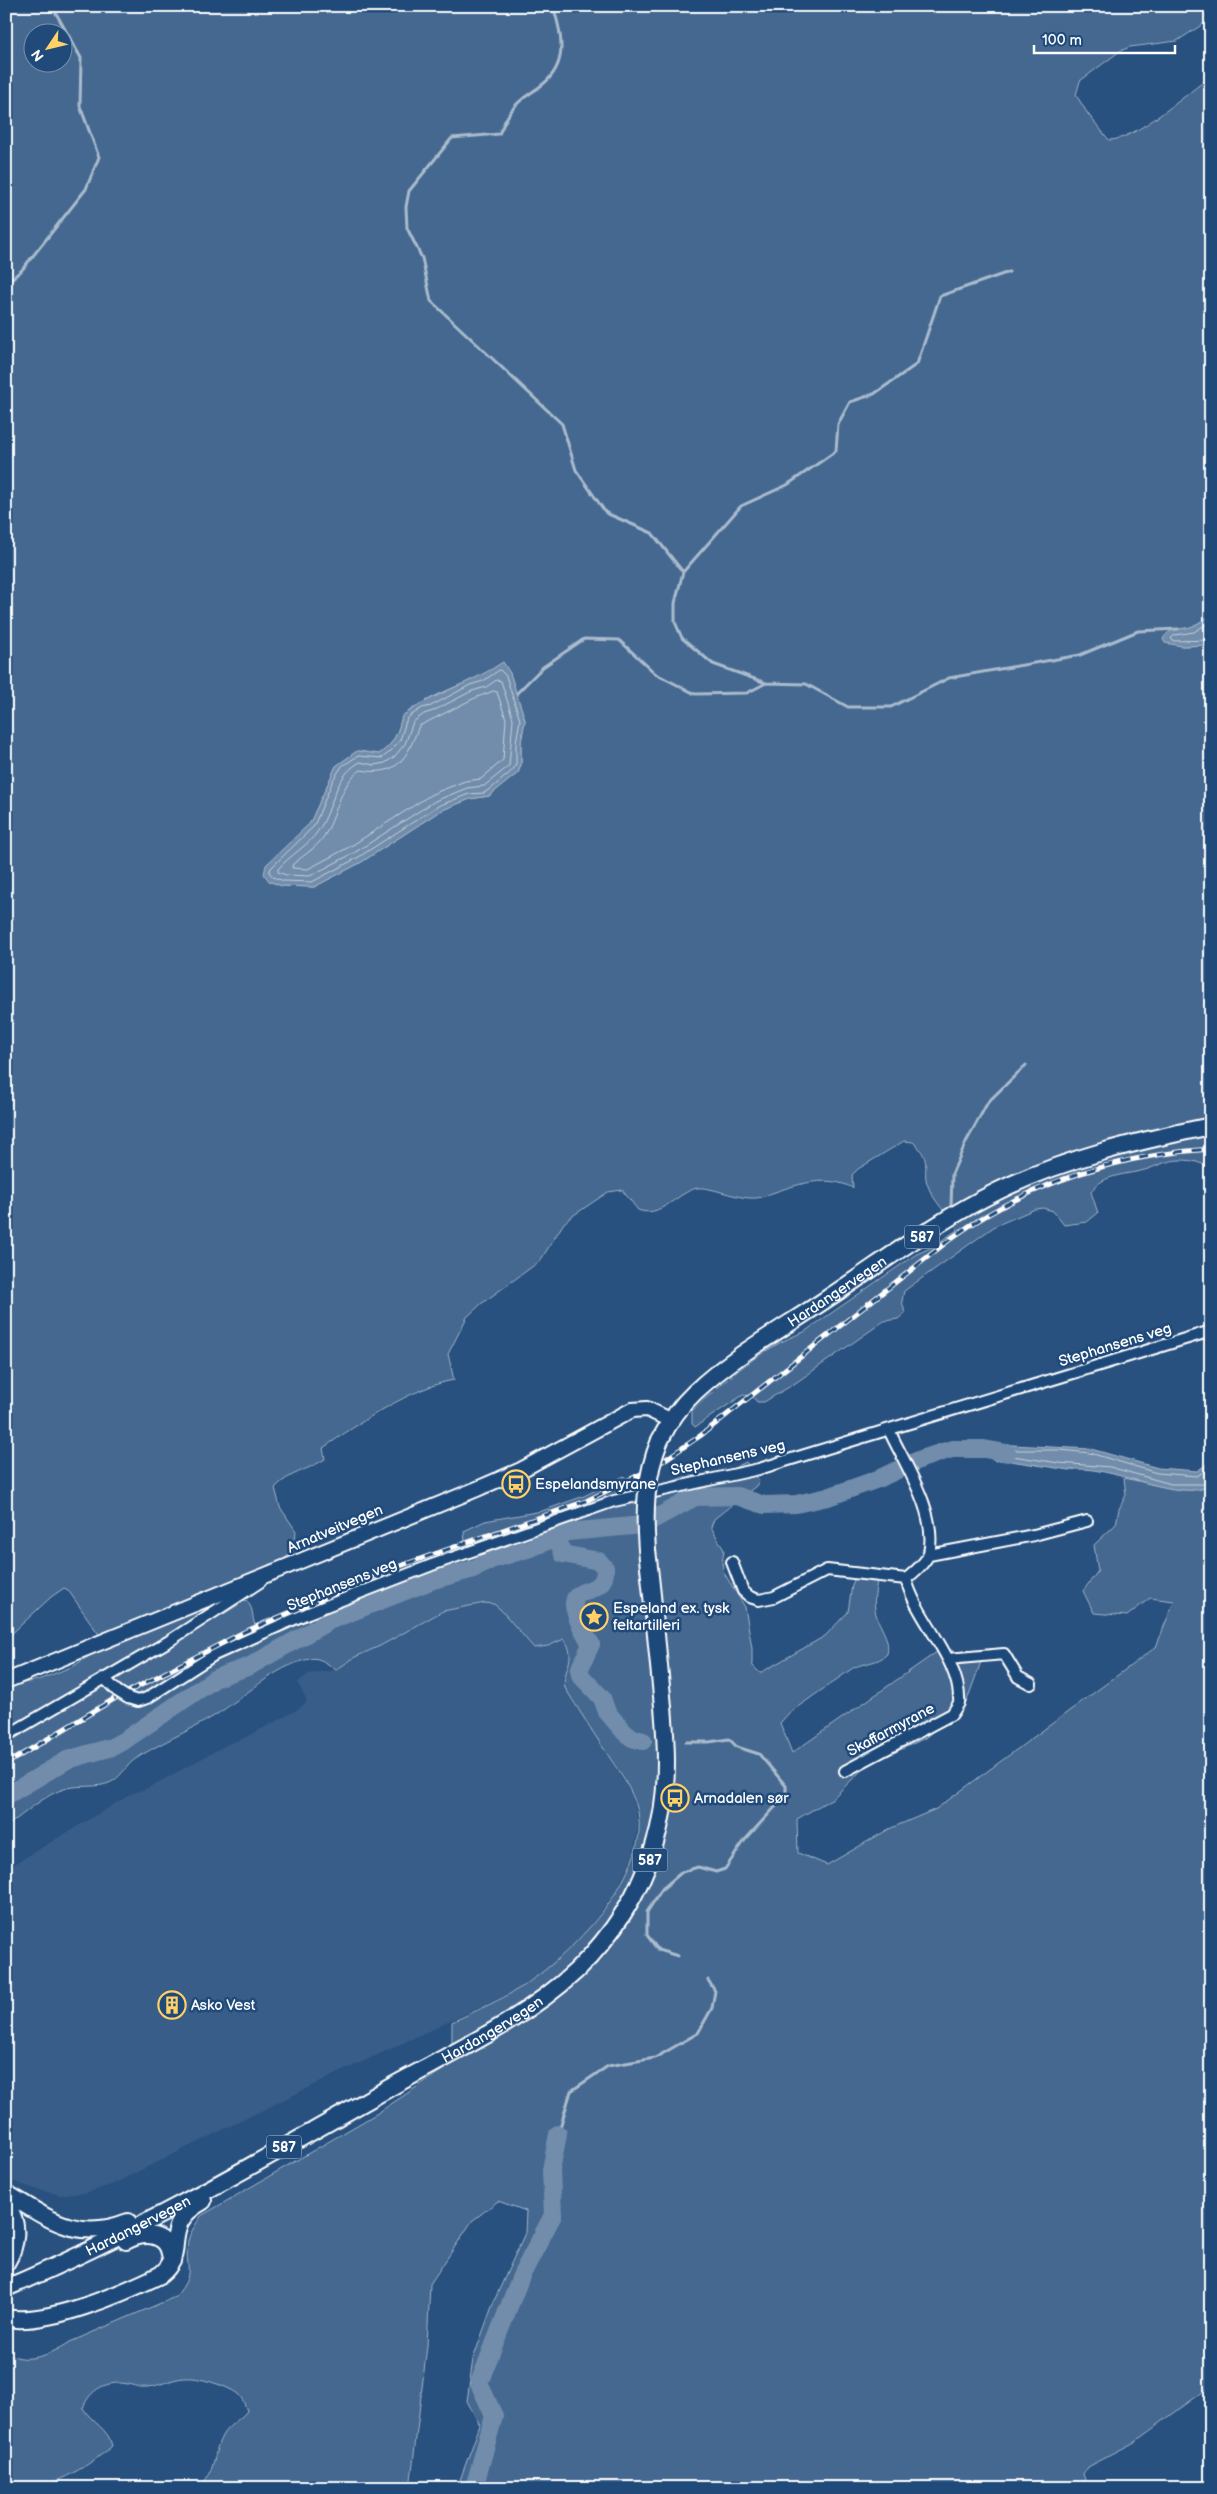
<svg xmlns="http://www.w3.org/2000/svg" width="1217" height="2494" font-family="'Balsamiq Sans',sans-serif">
<rect width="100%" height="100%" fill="#28517f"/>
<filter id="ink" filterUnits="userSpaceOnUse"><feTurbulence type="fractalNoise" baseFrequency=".02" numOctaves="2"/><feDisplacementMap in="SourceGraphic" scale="10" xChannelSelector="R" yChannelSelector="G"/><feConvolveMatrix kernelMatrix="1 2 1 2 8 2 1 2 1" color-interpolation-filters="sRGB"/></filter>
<g filter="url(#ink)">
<path fill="#375d88" d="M485 1603 494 1604 501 1610 534 1648 548 1646 564 1639 571 1651 570 1661 564 1679 565 1688 633 1796 638 1824 633 1856 617 1890 584 1934 545 1971 519 1989 332 2076 111 2185 86 2193 61 2195 32 2188 6 2179V1869L131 1794 148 1788 228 1744 246 1737 295 1711 306 1703V1698L297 1683 308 1674 336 1670 357 1656 380 1646 448 1609Z"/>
<path fill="#446890" stroke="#a2b4c8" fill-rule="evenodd" d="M6 6H1211V19L1177 41 1130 47 1120 51 1080 81 1076 95 1088 114 1109 140C1134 141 1189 92 1211 76V615L1192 627 1173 630 1182 646 1211 645V1168C1201 1163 1193 1160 1181 1160 1168 1160 1159 1165 1148 1169 1130 1175 1102 1173 1091 1192L1098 1213 1087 1222 1064 1225 1053 1211 1043 1208 1035 1209 995 1226 904 1291 902 1301 905 1313 898 1319 884 1321 794 1384 764 1402H757L752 1396 743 1395 695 1427 692 1424V1411C724 1381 762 1347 804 1332L915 1255 932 1247 957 1230 956 1225C946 1213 933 1200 928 1186 921 1170 934 1161 913 1142L904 1141 858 1169 852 1175 853 1188C828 1175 801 1183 775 1192 766 1195 760 1199 750 1198 736 1198 708 1186 697 1188 678 1192 660 1219 638 1210L622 1190 608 1192 571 1217 564 1223 540 1261 481 1304 467 1317 448 1354 454 1380C412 1387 358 1424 323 1448L325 1459C309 1470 288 1473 275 1488L280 1507 296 1531 294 1550 283 1560 210 1599 222 1615 246 1600C256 1611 250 1617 257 1629L262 1630 353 1594 403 1570 462 1551 465 1543 464 1531 485 1521 542 1511 584 1496 624 1476 632 1487 664 1485 684 1477 726 1472 746 1462 759 1481 756 1486 714 1519 711 1527 724 1550 722 1563 724 1573 745 1607 752 1648V1665L760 1673 825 1636 848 1612 852 1585 858 1570 878 1573C877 1585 873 1598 875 1609 877 1626 891 1636 887 1654 877 1664 865 1662 853 1668L789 1713 780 1723 792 1753 944 1647 981 1662 966 1703 925 1738 866 1766 833 1798 797 1819 798 1853 827 1865 889 1829 936 1809 1156 1647 1174 1601 1150 1598 1127 1616 1094 1613 1083 1591 1098 1571 1094 1545 1116 1524 1119 1509 1126 1495 1124 1478C1146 1482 1191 1497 1211 1485V2386L1133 2443 1087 2467 1083 2474 1088 2488H457L480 2425 467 2401 473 2359 494 2301 525 2233 526 2211 498 2201 472 2221 430 2284 427 2346 410 2488H198C217 2471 212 2455 222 2436 228 2425 240 2420 247 2411 245 2405 243 2399 238 2394 228 2386 197 2376 184 2378 171 2379 160 2386 147 2387 140 2388 135 2385 128 2384 107 2380 90 2389 83 2408 92 2423 109 2429 112 2446 96 2461 51 2490 28 2486 22 2485 16 2481 10 2479 5 2461 19 2441 6 2423V2352C25 2366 52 2354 70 2342L175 2297C197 2272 184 2268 188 2241 190 2232 197 2223 201 2216L376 2114 444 2069 452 2057V2022C475 2011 499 2001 520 1988 569 1957 650 1876 638 1812 633 1789 618 1771 606 1752 592 1731 579 1710 565 1688 561 1669 579 1660 564 1639L548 1646 534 1648 501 1610 494 1604 485 1603 443 1611 380 1646 355 1657 336 1670C328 1664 319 1656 309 1659 273 1667 245 1697 214 1716 188 1732 159 1743 134 1760 125 1767 120 1779 109 1783 97 1788 80 1785 67 1788 45 1794 24 1814 6 1827V1687L38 1680 74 1666 98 1650 100 1636 68 1590 64 1588 51 1597 6 1639ZM32 32H62V62H32ZM503 663 510 674 525 720 521 742V765L518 773 489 796 470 799 440 811 360 863 314 887 282 886 269 881 310 823 336 766 357 751 379 754C394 744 398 733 402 716 425 699 453 687 480 677 488 674 495 667 503 663Z"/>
<path fill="#718dab" stroke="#aabbcd" d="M1211 615V645L1182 646 1165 643 1163 639C1170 626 1182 631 1193 626 1199 623 1205 619 1211 615Z
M503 662 510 673 525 720 521 742V765L518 773 489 796 470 799 440 811 360 863 314 887 282 886 269 881 264 874 266 865 310 823 336 766 357 751 379 754C394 744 398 733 402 716 433 693 471 684 503 662Z
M992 1444 1091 1449 1158 1468 1197 1471 1211 1461V1485C1180 1505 1108 1462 1069 1470L1004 1460 995 1461 984 1449V1447Z"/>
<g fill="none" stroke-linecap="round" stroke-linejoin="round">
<path stroke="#c6d1dd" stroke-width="1" d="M1211 621 1194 632 1175 635 1171 638 1173 641 1211 640
M500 670 506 676 520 720 516 742V764L513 770 493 787 484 793 469 794 438 806 357 858 312 882 284 881 273 877 269 872 271 868 314 826 333 780 342 766 358 756 382 758 390 752 400 740 407 718 422 708 431 706 470 685 483 681Z
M497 680 501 681 513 719 509 766 484 786 467 788 435 801 354 853 310 876 286 875 278 872V869C290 855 308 846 318 831 335 807 332 778 360 762L374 765 385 763 394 757 405 744 413 722 424 714 433 711 472 691 486 687Z
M494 691 497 692 506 719 503 760 481 779 465 781 432 794 351 846 308 869 292 868 293 864C304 855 319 846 326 833 338 812 340 783 361 770 399 777 407 757 419 726L475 698Z
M1211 1467 1197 1476 1157 1473 1090 1453 1060 1450H1006L1004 1452 1006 1455 1059 1463 1110 1467 1171 1484H1203L1211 1481"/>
<path stroke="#aabbcd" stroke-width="3" d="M553 6C562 34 569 64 542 85 532 93 519 99 512 110 506 117 503 126 499 134L452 138 409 191 406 207 407 228 422 258 431 301 562 424 576 470 606 513 652 533 683 572
M1009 272 940 296 917 364 874 394 850 402 838 424 836 451 787 485 741 506 683 572 675 603V622L682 638 713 664 766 683 806 684 848 707H891L949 678 1080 655 1138 631 1178 629
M6 283 21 271 86 189 99 157 80 106 81 58 52 6
M517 693 543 667 584 639 619 640 656 674 695 694 747 693 766 683
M951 1208 952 1174 966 1142 988 1102 1026 1065
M678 1956 658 1950 647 1935V1912L662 1889 682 1872 698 1867 716 1872 725 1869 745 1840 786 1795V1786L759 1754 737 1747 729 1739 709 1742H686
M558 2134 571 2091 608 2066 655 2058 698 2033 712 2008 715 1991 708 1980"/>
<path stroke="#718dab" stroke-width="18" d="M557 1537 563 1554 599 1561 605 1568C607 1608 545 1569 591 1644L580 1668V1675L602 1698 607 1712 625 1733 632 1738 643 1741
M6 1796 67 1760 112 1747 125 1740 216 1678 250 1666 331 1620 433 1580 474 1569 491 1560 531 1548 568 1532 643 1525 695 1497 737 1496 764 1505 796 1504 828 1497 878 1479 921 1459 952 1449H984L1007 1453
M474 2488 494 2416 479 2383 521 2276 553 2215 551 2170 558 2134"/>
<g stroke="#fff" stroke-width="14">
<path id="street" d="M929 1555 1034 1535 1087 1521
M732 1562 743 1591 750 1597 759 1600 774 1597 827 1570 906 1579
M948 1659 1004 1654 1018 1677 1031 1684
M104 1678 117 1691
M128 1698 138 1701 147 1698 214 1655 308 1613 432 1565 614 1501 759 1469 1211 1331
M6 1736 169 1641 260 1582
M845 1771 952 1714 959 1703C962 1661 916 1619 906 1579 913 1573 927 1562 929 1553 938 1514 905 1465 889 1430"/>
</g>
<g stroke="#fff" stroke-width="18">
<path id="secondary" d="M6 1681 477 1489 521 1470 632 1410 647 1409 670 1420"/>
</g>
<g stroke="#fff" stroke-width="20">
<g id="primary">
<path id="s1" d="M660 1440C669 1422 680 1406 695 1392 734 1355 784 1328 828 1298 883 1262 938 1220 998 1191 1065 1158 1138 1141 1211 1126"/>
<path d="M6 2193C49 2219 77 2242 128 2222"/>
<path d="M6 2205C20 2222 17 2245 6 2263"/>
<path d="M126 2241C139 2234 157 2231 167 2245 170 2250 170 2256 172 2261"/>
<path id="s2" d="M6 2288C139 2232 264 2159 389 2088 450 2054 524 2020 576 1971 612 1936 639 1895 654 1846 672 1791 666 1733 660 1676 656 1634 652 1592 647 1550"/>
<path d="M6 2318C47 2326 123 2293 160 2275 182 2258 170 2241 180 2222 185 2212 194 2206 203 2201"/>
</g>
</g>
<use href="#street" stroke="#1f4a7a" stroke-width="10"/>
<use href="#secondary" stroke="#1f4a7a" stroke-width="14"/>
<use href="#primary" stroke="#1f4a7a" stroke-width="16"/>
<g stroke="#fff" stroke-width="5">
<path id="rail" d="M6 1764 114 1699 244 1632 400 1566 586 1501 651 1469 700 1436 953 1237C1031 1182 1116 1155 1211 1149"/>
</g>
<use href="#rail" stroke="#1f4a7a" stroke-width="3" stroke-dasharray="9" stroke-linecap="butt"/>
<g stroke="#fff" stroke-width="14" stroke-linecap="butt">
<path id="street-bridge" d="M117 1691 128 1698"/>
</g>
<g stroke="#fff" stroke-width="20" stroke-linecap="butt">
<path id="primary-bridge" d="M647 1550C644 1512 645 1476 660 1440"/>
</g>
<use href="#street-bridge" stroke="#1f4a7a" stroke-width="10"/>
<use href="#primary-bridge" stroke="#1f4a7a" stroke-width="16"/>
</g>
</g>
<defs>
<g id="bus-ring" transform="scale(1.4375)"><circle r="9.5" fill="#1f4a7a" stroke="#ffd166" stroke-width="1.5"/><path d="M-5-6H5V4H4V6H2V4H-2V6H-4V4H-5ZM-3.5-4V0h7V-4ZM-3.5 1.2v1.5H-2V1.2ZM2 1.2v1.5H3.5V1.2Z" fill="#ffd166"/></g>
<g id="sight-ring" transform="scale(1.4375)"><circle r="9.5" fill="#1f4a7a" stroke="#ffd166" stroke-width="1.5"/><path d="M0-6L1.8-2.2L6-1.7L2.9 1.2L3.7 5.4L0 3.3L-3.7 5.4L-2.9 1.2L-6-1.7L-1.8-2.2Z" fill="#ffd166"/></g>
<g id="building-ring" transform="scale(1.4375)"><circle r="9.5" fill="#1f4a7a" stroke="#ffd166" stroke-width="1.5"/><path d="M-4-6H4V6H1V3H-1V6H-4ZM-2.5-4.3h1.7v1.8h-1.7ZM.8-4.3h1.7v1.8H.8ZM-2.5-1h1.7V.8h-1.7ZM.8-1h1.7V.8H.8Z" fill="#ffd166"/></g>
</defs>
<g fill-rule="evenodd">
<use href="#bus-ring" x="516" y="1484"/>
<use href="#sight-ring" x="594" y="1617"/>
<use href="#bus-ring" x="675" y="1798"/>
<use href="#building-ring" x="172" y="2005"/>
</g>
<g text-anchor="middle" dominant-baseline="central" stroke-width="5" stroke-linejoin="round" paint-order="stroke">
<g fill="#1f4a7a" stroke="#bcc9d7" stroke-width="1">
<rect x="904.5" y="1225.5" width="35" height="23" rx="4"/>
<rect x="632.5" y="1848.5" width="35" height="23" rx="4"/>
<rect x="266.5" y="2135.5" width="35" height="23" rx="4"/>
</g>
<g font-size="14" font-weight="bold" fill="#fff">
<text x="922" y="1237">587</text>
<text x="650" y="1860">587</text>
<text x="284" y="2147">587</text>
</g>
<g font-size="15" fill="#fff" stroke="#1f4a7a">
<text stroke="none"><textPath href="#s1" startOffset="234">Hardangervegen</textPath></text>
<text transform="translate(1115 1345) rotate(-17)">Stephansens veg</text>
<text transform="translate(728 1458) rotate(-13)">Stephansens veg</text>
<text transform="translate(335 1529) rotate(-23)">Arnatveitvegen</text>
<text transform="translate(342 1585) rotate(-22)">Stephansens veg</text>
<text transform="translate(891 1730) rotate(-28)">Skaffarmyrane</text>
<text stroke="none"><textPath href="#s2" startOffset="551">Hardangervegen</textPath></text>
<text stroke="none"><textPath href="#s2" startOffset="146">Hardangervegen</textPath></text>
</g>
<g font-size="15" fill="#fff" stroke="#1f4a7a" text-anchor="start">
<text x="535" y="1484">Espelandsmyrane</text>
<text x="613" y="1608">Espeland ex. tysk<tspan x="613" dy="17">feltartilleri</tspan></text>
<text x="694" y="1798">Arnadalen sør</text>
<text x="191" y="2005">Asko Vest</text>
</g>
</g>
<rect width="1217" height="2494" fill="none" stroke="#1f4a7a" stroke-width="25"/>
<rect x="12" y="12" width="1192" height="2469" fill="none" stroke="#fff" stroke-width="2" filter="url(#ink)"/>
<g transform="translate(48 48) rotate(235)"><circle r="24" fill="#1f4a7a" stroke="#7992af"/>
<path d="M0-4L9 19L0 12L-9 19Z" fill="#ffd166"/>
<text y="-8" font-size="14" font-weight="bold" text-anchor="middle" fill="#ffffff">N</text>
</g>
<path d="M1034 45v8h141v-8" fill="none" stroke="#ffffff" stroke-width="2.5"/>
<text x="1042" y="45" font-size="15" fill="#ffffff" stroke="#1f4a7a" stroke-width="4" paint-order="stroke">100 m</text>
</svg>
